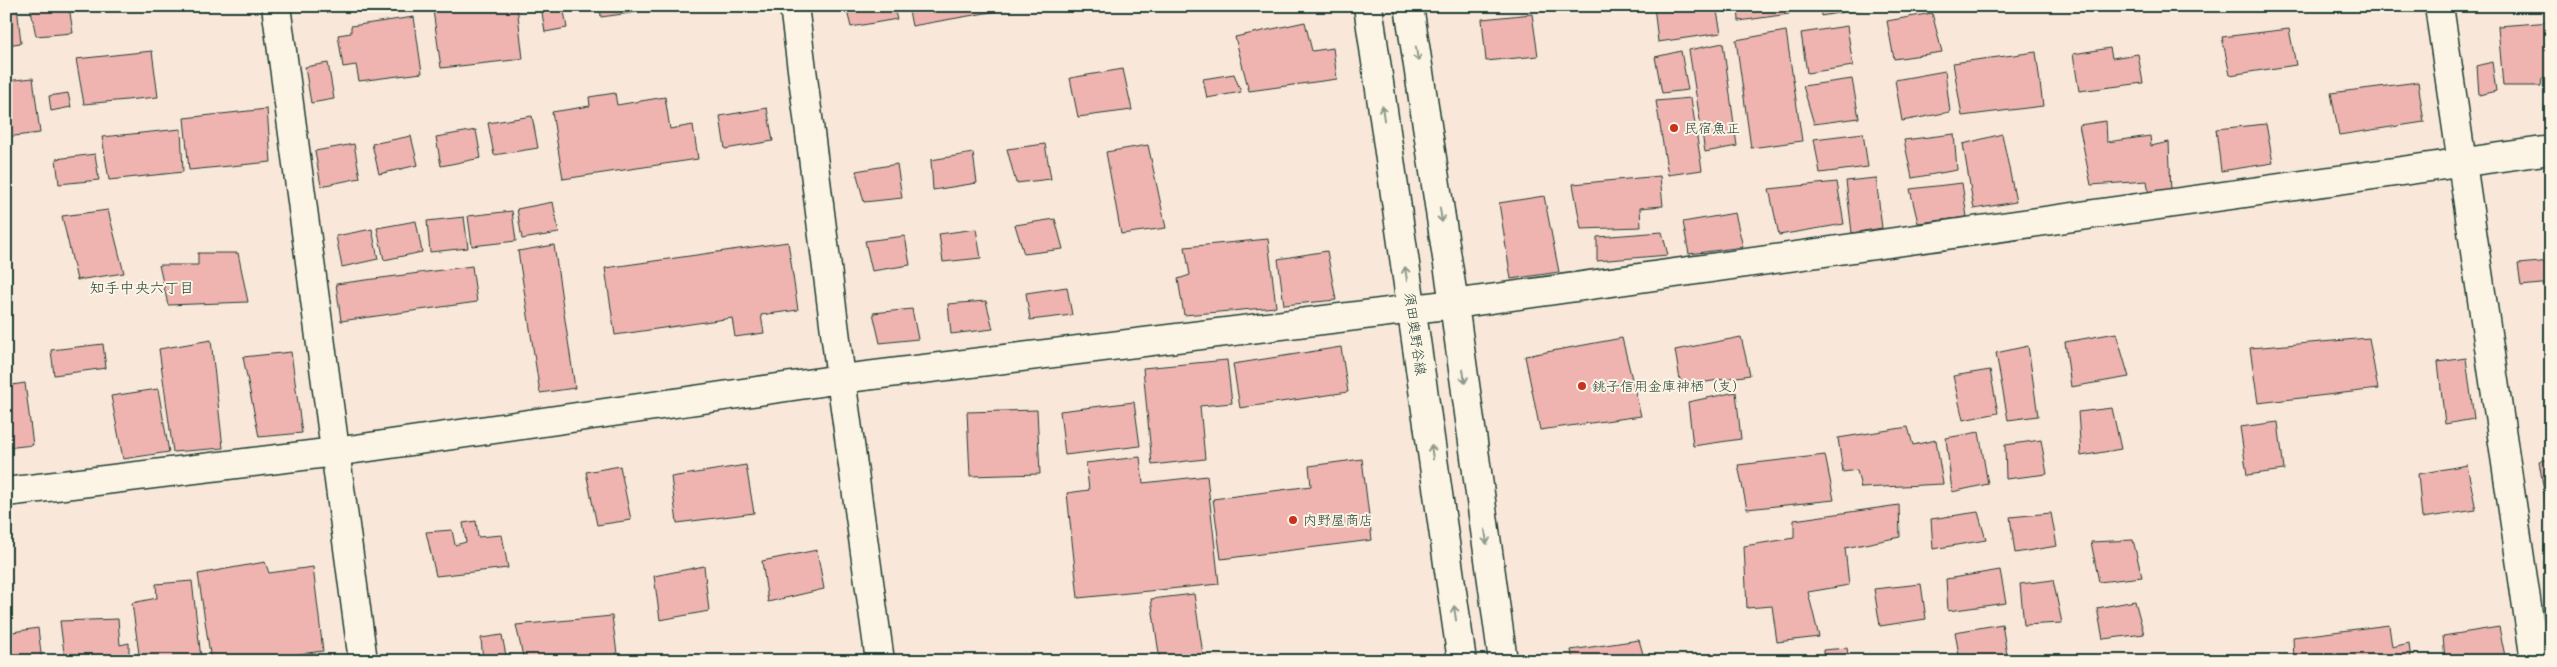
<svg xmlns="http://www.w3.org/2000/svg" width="2557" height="667" font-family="'Balsamiq Sans','Klee One',sans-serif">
<rect width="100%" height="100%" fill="#f9e8da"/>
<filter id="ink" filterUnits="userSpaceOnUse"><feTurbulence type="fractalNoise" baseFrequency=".02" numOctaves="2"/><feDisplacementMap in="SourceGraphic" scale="10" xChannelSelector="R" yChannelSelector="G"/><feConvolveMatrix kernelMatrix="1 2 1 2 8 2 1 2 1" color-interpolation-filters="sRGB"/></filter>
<g filter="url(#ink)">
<path fill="#efb4b0" stroke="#1f3d34" d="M6 6H17L21 43 6 45Z
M30 6H69L73 33 36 36Z
M464 6H517L523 59 441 68 433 10Z
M541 6H563L567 28 545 32Z
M600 6H682L601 17Z
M853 6H893L897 19 851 27 846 7Z
M908 6H1008V9L912 26Z
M1654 6H1716L1721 33 1658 42Z
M1738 6H1787L1789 14 1739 21Z
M1820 6H1878L1821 16Z
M1932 13 1942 52 1894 59 1887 21Z
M1532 14 1538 56 1486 61 1482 19Z
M414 17 422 73 359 81 356 65 343 67 338 35 351 33V26Z
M1305 22 1312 51 1333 48 1337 79 1249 91 1235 37Z
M2551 22V77L2542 78 2541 86H2503L2498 26Z
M1847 26 1853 66 1807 73 1801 33Z
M2289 29 2296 65 2230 75 2222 37Z
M1786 31 1802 141 1751 148 1736 40Z
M1723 43 1737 146 1705 152 1689 50Z
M2110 48 2112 58 2138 54 2143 83 2079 91 2073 54Z
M152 51 158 97 84 104 76 59Z
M1681 51 1688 90 1662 93 1655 57Z
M2036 52 2043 106 1962 116 1953 63Z
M2492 62 2496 91 2479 95 2477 66Z
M328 63 334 99 311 103 305 67Z
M1123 69 1132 110 1078 117 1070 78Z
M1945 71 1950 112 1902 121 1895 80Z
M1234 74 1241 92 1207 98 1203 79Z
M33 78 40 133 6 137V81Z
M1852 79 1859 118 1814 124 1803 86Z
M2418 82 2424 122 2339 135 2331 93Z
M68 93 71 107 51 111 49 96Z
M615 93 617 105 665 97 670 129 693 125 698 159 563 179 552 112 590 106 589 97Z
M1691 98 1702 170 1668 175 1656 101Z
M767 108 773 141 725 149 720 116Z
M267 109 271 162 189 170 184 118Z
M532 116 538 148 494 155 488 123Z
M2106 121 2107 142 2150 136 2151 146 2169 142 2171 192 2149 194 2147 181 2091 185 2079 125Z
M2266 124 2273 163 2221 171 2216 129Z
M181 129 183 172 109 180 102 137Z
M476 130 481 158 441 166 436 137Z
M1863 133 1868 167 1820 173 1814 139Z
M1954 134 1957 170 1912 178 1904 140Z
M2002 134 2016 202 1974 209 1963 144Z
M411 136 418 165 379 174 372 144Z
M354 144 360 178 321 186 315 151Z
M1045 144 1051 179 1016 183 1007 149Z
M1148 145 1166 228 1121 234 1106 152Z
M973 153 977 183 933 190 931 160Z
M95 154 99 180 59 184 56 159Z
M897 164 902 198 864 202 856 171Z
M1660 176 1663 206 1640 208 1641 227 1581 229 1573 184Z
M1876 178 1882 228 1852 233 1846 181Z
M1837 182 1844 224 1779 235 1769 189Z
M1962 183 1967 217 1918 223 1910 189Z
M1544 196 1559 272 1511 279 1499 203Z
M553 202 559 233 522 239 517 209Z
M108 210 124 273 77 280 62 216Z
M512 211 516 241 472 246 468 216Z
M1735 213 1743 247 1689 254 1683 222Z
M464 217 468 248 430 252 427 221Z
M1055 219 1063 249 1024 254 1015 225Z
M416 221 422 252 384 260 377 228Z
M372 229 378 259 342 267 336 236Z
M976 229 981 258 943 262 939 234Z
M1662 232 1668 255 1597 261V237Z
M905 236 910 265 872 271 865 241Z
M1268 239 1276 307 1184 315 1178 279 1190 275 1185 247Z
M788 242 798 310 761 315 764 333 735 337 732 318 615 335 605 268Z
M554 245 575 388 540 393 518 251Z
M1327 251 1336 300 1284 305 1278 259Z
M198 253H238L248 302 168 305 159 265H198Z
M2551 261V283L2521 286 2518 264Z
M472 266 477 302 341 321 336 284Z
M1067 287 1072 315 1030 320 1026 293Z
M986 301 993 329 951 334 948 304Z
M912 309 918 339 880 343 873 313Z
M2116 333 2129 377 2071 387 2065 342Z
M1741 337 1750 375 1681 386 1675 350Z
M1622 338 1641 416 1540 430 1525 356Z
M2369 338 2378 389 2258 403 2250 348Z
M211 340 223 448 173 452 159 349Z
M103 344 106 368 54 375 51 350Z
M2028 346 2038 416 2008 420 1996 353Z
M1341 347 1348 392 1240 408 1233 364Z
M291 352 302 433 259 437 243 357Z
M2466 358 2474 419 2445 424 2438 362Z
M1227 360 1232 403 1200 406 1205 459 1152 465 1143 368Z
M1990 370 1998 413 1963 420 1953 376Z
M25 383 33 445 6 448V386Z
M158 389 169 452 123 459 111 396Z
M1736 392 1741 439 1693 446 1688 402Z
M1134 402 1140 446 1065 455 1060 411Z
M2112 408 2121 449 2081 456 2078 412Z
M1037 410 1040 474 970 476 967 412Z
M2278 422 2284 470 2247 475 2240 427Z
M1908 427 1913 445 1936 440 1943 484 1861 488 1857 470 1843 472 1838 438Z
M1979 432 1988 484 1952 492 1946 438Z
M2041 440 2047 474 2006 479 2005 445Z
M1825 455 1834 500 1747 509 1738 465Z
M1140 457 1143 483 1207 476 1219 584 1078 598 1067 493 1089 490 1086 463Z
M1362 459 1372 540 1221 559 1213 499 1311 486 1309 466Z
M2551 459V509L2547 510 2539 461Z
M746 465 754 513 677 523 671 477Z
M2467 465 2476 510 2422 518 2418 474Z
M620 466 631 520 597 525 586 472Z
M1899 505 1900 537 1845 548 1849 585 1808 592 1819 637 1777 642 1772 606 1747 608 1744 546 1794 538V520Z
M1978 512 1986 540 1933 549 1931 519Z
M2051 513 2057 546 2015 553 2010 517Z
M476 521 478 537 502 535 508 568 436 576 426 532 452 530 455 545 466 542 463 523Z
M2133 540 2142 577 2099 582 2091 542Z
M817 550 824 589 768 602 762 561Z
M265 562 269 573 313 567 323 651 247 661H211L198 574Z
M704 566 709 611 660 620 654 576Z
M2000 570 2006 603 1948 611 1946 579Z
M2053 580 2062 623 2024 625 2020 584Z
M192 581 201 658 182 661H140L132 603 157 598 156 584Z
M1921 584 1926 619 1880 626 1874 589Z
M1194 594 1204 661H1160L1151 599Z
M2135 601 2144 634 2103 639 2097 608Z
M612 616 618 661H524L516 625Z
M118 619 120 645 129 643V661H65L60 621Z
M2002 624 2008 661H1960L1955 632Z
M2389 625 2392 647 2409 643 2411 661H2294L2293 637Z
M2499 627 2506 661H2445L2443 636Z
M38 628 42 661H6V633Z
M502 635 507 661H483L481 638Z
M1639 640 1645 661H1573L1571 650Z
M1847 648 1849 661H1823V650Z
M838 657V661H772Z"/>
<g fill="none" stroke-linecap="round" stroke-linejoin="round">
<g stroke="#1f3d34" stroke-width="31">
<path id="street" d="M276 6 363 661
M794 6 841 379 880 661"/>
</g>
<g stroke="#1f3d34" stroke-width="31">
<path id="secondary" d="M1368 6 1462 661
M1409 6 1454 304 1503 661
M2439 6 2535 661
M6 492 335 452 841 379 1454 304 2551 150"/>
</g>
<use href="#street" stroke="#fcf5e5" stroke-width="28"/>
<use href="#secondary" stroke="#fcf5e5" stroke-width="28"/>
</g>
<defs><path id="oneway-shaft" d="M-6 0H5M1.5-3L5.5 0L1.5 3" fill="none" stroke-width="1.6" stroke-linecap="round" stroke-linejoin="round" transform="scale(1.25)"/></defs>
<g stroke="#8e998c">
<use href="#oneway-shaft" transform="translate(1417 54) rotate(81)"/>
<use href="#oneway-shaft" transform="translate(1383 113) rotate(-98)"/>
<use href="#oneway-shaft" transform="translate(1441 215) rotate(81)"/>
<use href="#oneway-shaft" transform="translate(1406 274) rotate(-98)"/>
<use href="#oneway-shaft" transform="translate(1464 376) rotate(82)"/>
<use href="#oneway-shaft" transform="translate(1432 452) rotate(-98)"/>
<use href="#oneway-shaft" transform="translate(1486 537) rotate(82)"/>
<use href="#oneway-shaft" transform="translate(1455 613) rotate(-98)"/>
</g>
</g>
<g fill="#c8321e" stroke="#fcf5e5" stroke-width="2">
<circle cx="1674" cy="128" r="5"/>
<circle cx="1582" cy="386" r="5"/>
<circle cx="1293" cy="520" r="5"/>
</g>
<g text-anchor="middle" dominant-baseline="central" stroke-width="4" stroke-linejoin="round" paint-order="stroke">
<g font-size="14" fill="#1f3d34" stroke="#fcf5e5" text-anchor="start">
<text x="1684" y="128">民宿魚正</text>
<text x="1592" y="386">銚子信用金庫神栖（支）</text>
<text x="1303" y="520">内野屋商店</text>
</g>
<g font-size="14" fill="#1f3d34" stroke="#fcf5e5">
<text transform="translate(1415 334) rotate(82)">須田奥野谷線</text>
</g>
<g font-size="15" fill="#1f3d34" stroke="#fcf5e5">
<text x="142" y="288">知手中央六丁目</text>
</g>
</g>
<rect width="2557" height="667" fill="none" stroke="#fcf5e5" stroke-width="25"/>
<rect x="12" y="12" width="2532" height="642" fill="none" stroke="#1f3d34" stroke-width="2" filter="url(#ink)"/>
</svg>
